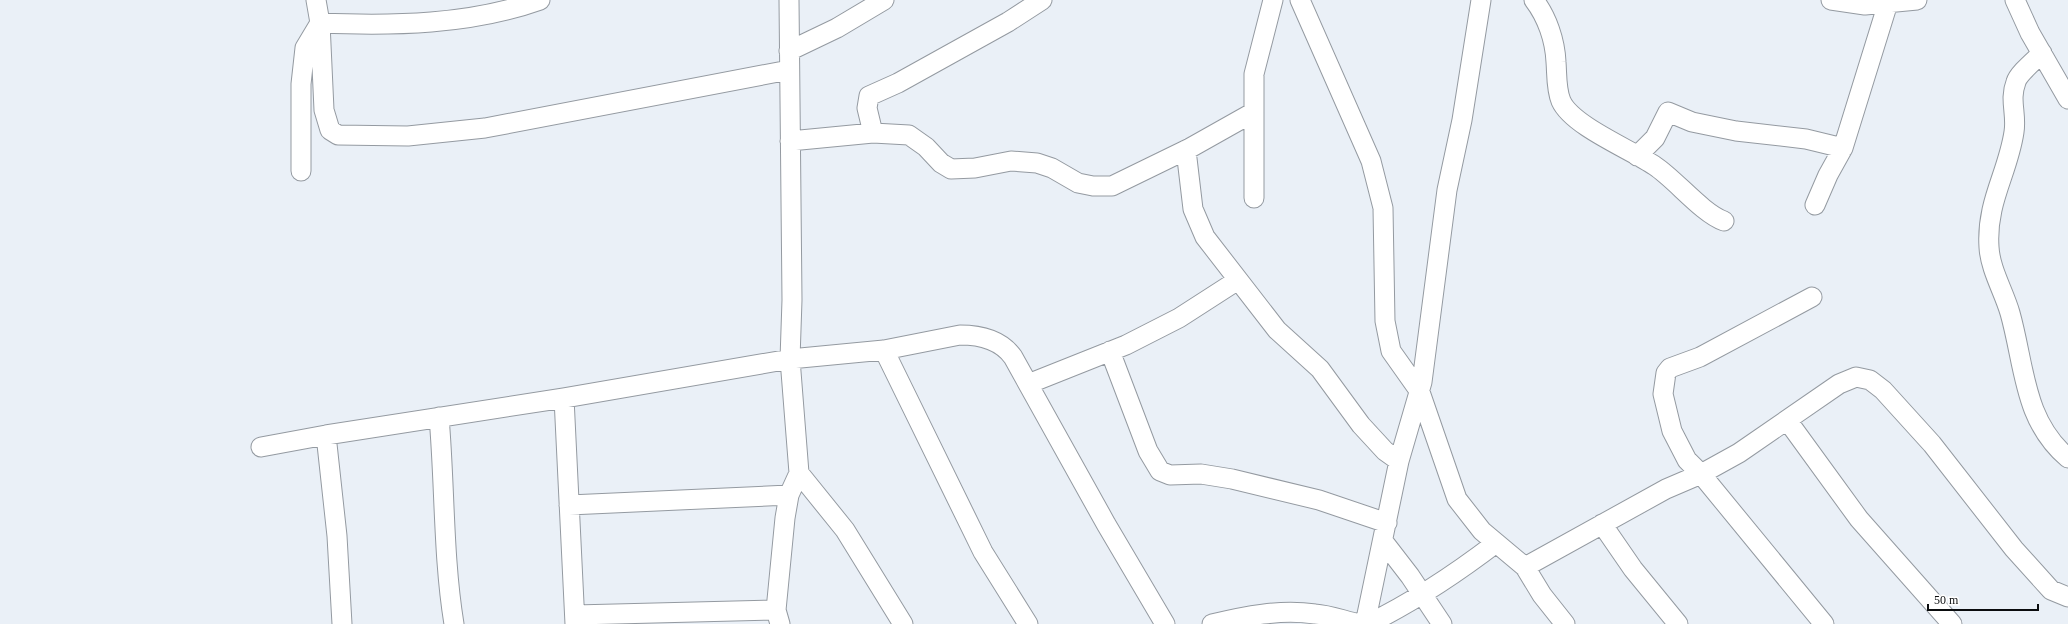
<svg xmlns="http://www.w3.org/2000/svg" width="2068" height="624" font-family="Georgia,serif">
<rect width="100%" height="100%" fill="#eaf0f7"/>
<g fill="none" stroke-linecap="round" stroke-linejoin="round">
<g stroke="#949aa1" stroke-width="21">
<path id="minor" d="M540 0C470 25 393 26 320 23L324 110 330 130 338 135 408 136 485 128 789 70
M1300 0 1371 161 1383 208 1385 321 1391 351 1420 392 1457 499 1482 531 1525 567 1542 595 1565 624
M1534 0C1547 17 1555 40 1556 62 1557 74 1556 89 1561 101 1572 126 1632 150 1655 166 1676 180 1702 213 1724 221
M1831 0 1865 5 1917 0
M2015 0 2030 33 2068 99
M789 51 837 28 884 0
M2042 53C2035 60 2018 74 2016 82 2009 100 2017 114 2014 132 2008 173 1986 202 1989 247 1990 269 2004 292 2010 313 2025 366 2023 420 2068 458
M873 133 867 108 869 96 898 83 1008 22 1042 0
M790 141 873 133 909 135 926 147 941 163 951 169 975 168 1011 161 1037 163 1052 168 1078 183 1093 186H1112L1190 148 1254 112
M1186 150 1193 209 1205 237 1277 330 1320 369 1361 425 1385 451 1399 461
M1637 156 1655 138 1668 112 1692 122 1736 131 1806 139 1843 148
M301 171V84L305 48 320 23 316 0
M1254 198V74L1273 0
M1815 205 1828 175 1843 148 1888 3
M1812 297 1700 357 1670 368 1666 373 1663 394 1672 431 1687 460 1701 474 1824 624
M884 350 983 552 1028 624
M1110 351 1148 451 1160 471 1170 475 1201 474 1232 479 1319 500 1387 523
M1028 384 1126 345 1179 318 1238 280
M564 398 575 624
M439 417C445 486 443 557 454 624
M1787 420 1859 519 1952 624
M326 435 337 536 342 624
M261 447 326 435 564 398 790 359 884 350 960 335C980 335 1001 340 1013 357L1106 524 1165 624
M799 473 845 530 903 624
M569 505 789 495
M1602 524 1633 569 1678 624
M1383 541 1410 576 1442 624
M1525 567 1666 489 1701 474 1739 453 1839 384 1856 377 1870 380 1883 390 1932 444 2014 549 2051 590 2068 597
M575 615 776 610
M780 624 776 610 785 518 789 495 799 473 790 359 792 300 789 0
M1212 624C1245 616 1280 609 1315 614 1330 615 1345 621 1360 624
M1365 624 1399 461 1422 382 1447 190 1462 120 1481 0
M1368 624C1411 603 1458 572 1496 543"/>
</g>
<use href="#minor" stroke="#fff" stroke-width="19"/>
</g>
<path d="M1928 604v6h110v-6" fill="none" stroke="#0a0c0e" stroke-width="2"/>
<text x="1934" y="604" font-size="12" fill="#0a0c0e" stroke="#ffffff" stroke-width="3" paint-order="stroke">50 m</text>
</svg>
